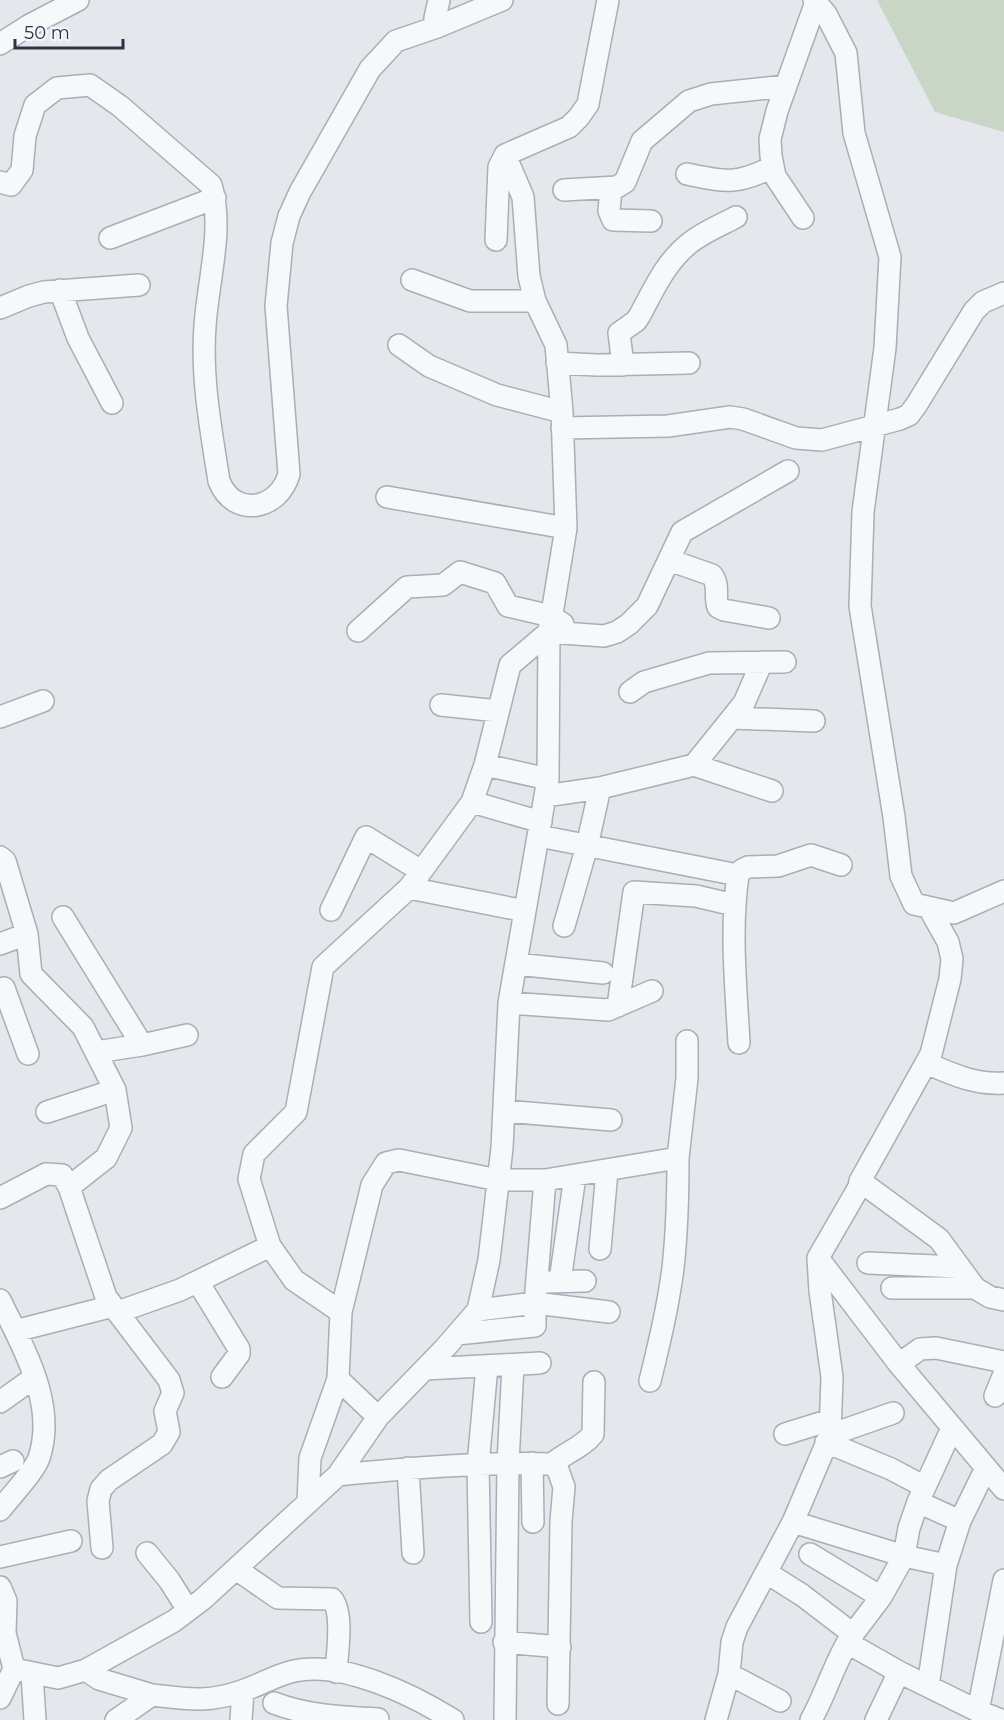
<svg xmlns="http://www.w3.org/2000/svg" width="1004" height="1720" font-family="Montserrat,sans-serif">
<rect width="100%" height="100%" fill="#e4e7ec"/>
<path fill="#c9d6c5" d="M877 0H1004V132L935 112Z"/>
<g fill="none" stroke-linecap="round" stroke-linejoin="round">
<g stroke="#a9aeb7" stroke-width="24">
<path id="minor" d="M814 0 826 14 846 53 854 133 890 257 885 348 863 512 860 606 894 817 901 876 914 904 954 913 1004 891
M437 27 435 18 439 0
M0 44 28 26 78 0
M687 174C727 182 735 185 773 167
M0 182 11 185 22 170 25 136 35 105 57 88 90 85 120 106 211 185C224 229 208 280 205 326 201 378 211 430 219 481 234 519 279 510 289 474L276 306 282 243 289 216 300 192 370 69 396 41 437 27 502 0
M611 188 609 211 613 220 651 221
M564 190 617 187 625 182 642 141 689 101 711 94 786 86
M803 218 775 176 771 156 770 139 777 111 816 2
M110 238 215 198
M496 240 499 167 505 155
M412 280 470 301H535
M60 290 78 338 112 403
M0 308 29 296 44 292 139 285
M399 345 429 366 497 395 562 412
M557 363 597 365 689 363
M623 365 619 333 636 321 640 315C654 289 666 261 691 242 704 232 721 225 736 217
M562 428 668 426 730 417 743 419 796 438 822 440 900 419 909 415 917 404 974 311 983 302 1004 293
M387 497 566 528
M669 560 712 575C720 586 714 596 718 607L724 610 769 618
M358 631 407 587 443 585 460 572 495 583 508 606 551 616 563 624
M630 692 644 682 709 663 785 662
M441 705 498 711
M0 717 43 701
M732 718 814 721
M485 765 548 779
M694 765 772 791
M545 796 600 788 694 765 744 703 762 662
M472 802 541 822
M539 836 738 875C730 931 736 987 739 1043
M0 857 5 861 27 934 0 944
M738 875 742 870 748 867 778 866 811 855 841 865
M409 888 525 911
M331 910 366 837 421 871
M63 917 142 1045 96 1052
M564 926 587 846 600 788
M27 934 31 974 83 1027 115 1090 121 1128 106 1158 69 1187 106 1297 169 1380 173 1393 165 1411 169 1432 162 1444 109 1480 101 1489 98 1501 102 1548
M516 964 603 973
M4 988 28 1054
M509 1003 608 1010 652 991
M618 1006 634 892 696 896 734 905
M142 1045 187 1035
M926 1063C952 1074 975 1085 1004 1083
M504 1111 611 1120
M47 1112 115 1090
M545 1180 535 1303 609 1312
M860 1181 939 1239 975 1288 990 1297 1004 1300
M0 1198 46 1174 62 1175 69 1187
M600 1249 607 1171
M818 1258 899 1364 1004 1489
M868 1263 958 1267
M560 1281 575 1176
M198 1282 239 1349V1354L222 1377
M546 1282 585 1281
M892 1288H975
M0 1300C23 1348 57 1403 39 1458 34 1472 10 1497 0 1510
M118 1312 180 1290 270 1246
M341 1312 372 1185 386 1163 399 1160 498 1180H545L678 1158 687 1078V1041
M15 1331 113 1306
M457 1334 535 1326V1303L478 1310
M899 1364 920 1349 936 1348 1004 1362
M425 1369 540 1363
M338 1379 378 1417
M650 1381C659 1344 668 1307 673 1268 677 1232 678 1195 678 1158
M995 1396 1004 1374
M0 1402 35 1377
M952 1428 918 1502 909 1528 904 1556 881 1597 850 1638 855 1647 899 1672 978 1711 1001 1720
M785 1434 830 1420
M830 1435 893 1413
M826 1442 891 1469 925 1487
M532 1463 533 1522
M552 1464C565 1453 583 1447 593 1434L594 1382
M0 1467 13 1461
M408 1468 413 1553
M338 1475C409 1468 481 1462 552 1464L558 1470 564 1487 561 1521 558 1704
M308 1502 310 1458 338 1379 341 1312 294 1280 270 1246 249 1179 254 1154 296 1112 323 967 409 888 472 802 485 765 510 665 549 632 604 636 617 632 629 624 647 606 682 532 788 471
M918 1502 960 1521
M793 1522 904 1556 946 1565
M147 1553 169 1580 188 1610
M810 1554 881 1597
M0 1557 71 1541
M236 1569 278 1598 332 1599C344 1613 337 1654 336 1672
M767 1573 802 1595 853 1634
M0 1587 6 1601 5 1633 14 1669 0 1698
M481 1622 478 1465 487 1366
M504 1642 560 1647
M14 1669 58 1678 86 1670 174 1621 203 1599 338 1475 378 1417 445 1348 478 1310 489 1260 502 1148 509 1003 548 779 549 632 566 528 562 412 556 345 535 301 529 276 523 197 505 155 569 127 579 117 588 104 608 0
M86 1670 99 1679 152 1695
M32 1674 35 1720
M729 1674 780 1701
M928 1686 946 1565 960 1521 986 1468
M274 1703C308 1716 342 1717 378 1719
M978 1711 1004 1580
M116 1720 152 1695C187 1699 208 1703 242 1691 260 1685 276 1675 294 1671 342 1660 413 1695 453 1720
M241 1720 243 1691
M505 1720 508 1463 513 1365
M716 1720 729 1674 732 1642 737 1627 793 1522 830 1435 832 1377 820 1291 818 1258 859 1187 860 1181 931 1054 950 979 952 959 948 942 929 908
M811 1720C826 1693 834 1664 850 1638
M876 1720 899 1672"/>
</g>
<use href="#minor" stroke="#f7f8fa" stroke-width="21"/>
</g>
<path d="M15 39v9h108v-9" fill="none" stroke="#2b3445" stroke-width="3"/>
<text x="24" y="39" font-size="18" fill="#2b3445" stroke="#f4f6f9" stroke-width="4.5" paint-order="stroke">50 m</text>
</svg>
